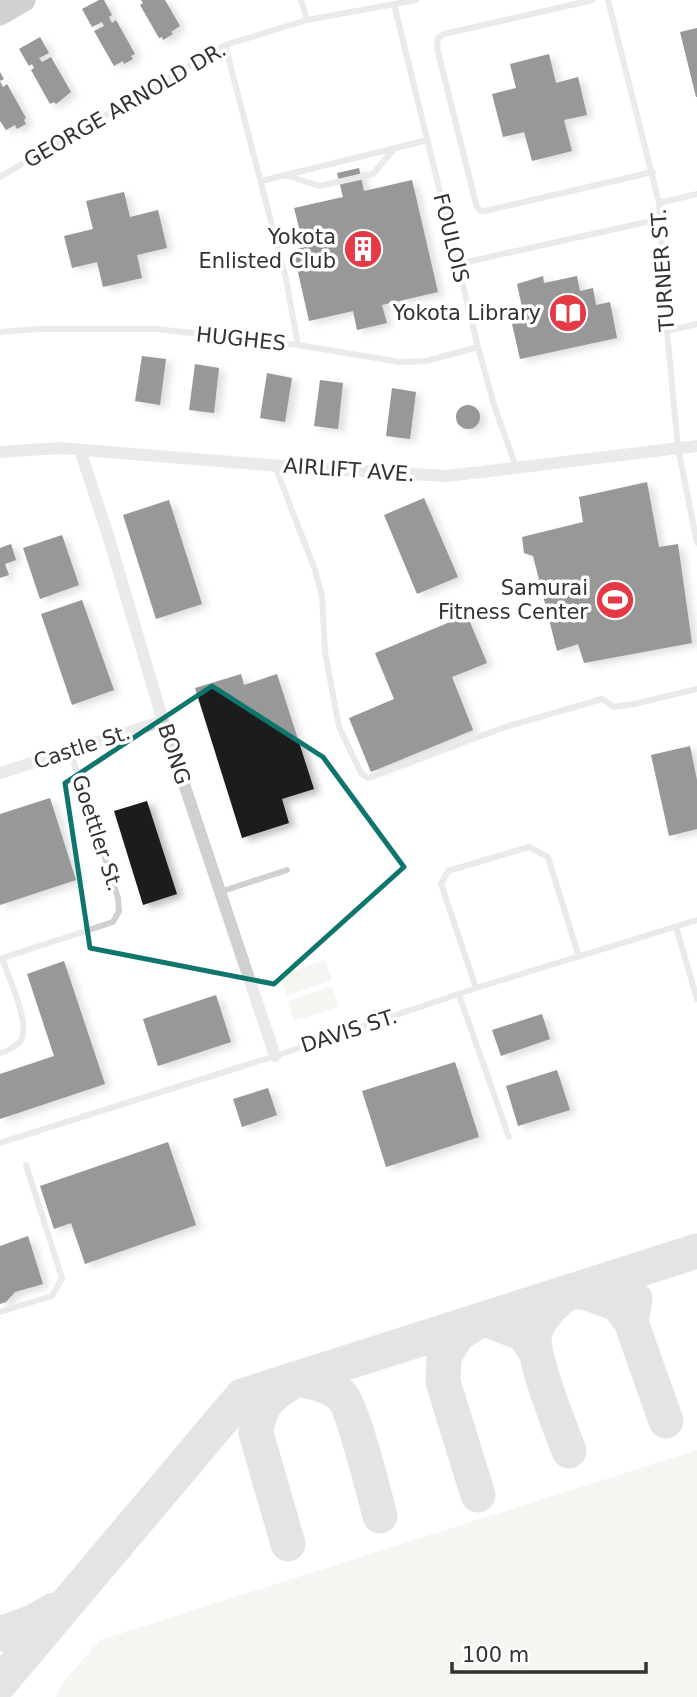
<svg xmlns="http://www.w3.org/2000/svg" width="697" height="1697" font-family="'DejaVu Sans',sans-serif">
<defs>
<filter id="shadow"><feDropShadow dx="6" dy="3.5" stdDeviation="3.5" flood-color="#0004"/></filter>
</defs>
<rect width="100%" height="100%" fill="#fff"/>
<path fill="#e6ecdf" d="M325 960 332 980 287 996 280 975Z
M332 986 339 1007 294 1021 288 1001Z
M697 1450V1697H56L64 1681 100 1640Z"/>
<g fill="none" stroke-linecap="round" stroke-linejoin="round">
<path stroke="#c4c4c4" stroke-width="35" d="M635 1299 631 1322 666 1421
M294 1379C309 1381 329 1385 341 1395 353 1407 374 1494 380 1516
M569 1451C560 1427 528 1349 536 1329 543 1313 555 1302 568 1292H583L618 1304 631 1322
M478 1495 443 1382 444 1357 458 1334 480 1320 490 1321 524 1334 535 1351
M288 1544 256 1433C258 1409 268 1396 289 1384
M0 1634 35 1621 54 1610
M0 1683 242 1396 697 1251"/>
</g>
<path fill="#1a1a1a" filter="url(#shadow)" d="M99 0H104L112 15 109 17 112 23 116 20 135 54 131 56 133 59 124 64 123 61 114 66 94 31 104 26 102 22 92 27 82 9Z
M141 0H165L180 26 171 32 173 34 163 40 162 37 159 38 140 5 143 3Z
M697 28V97H696L680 32Z
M40 37 49 53 39 58 42 62 51 57 71 92 56 104 54 102 50 104 31 70 34 68 32 64 29 66 19 49Z
M549 54 556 83 578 77 587 115 564 120 572 151 532 161 524 132 503 137 492 94 516 88 510 64Z
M0 72 4 79 0 81 3 87 7 84 26 118 24 120 26 124 17 129 15 125 6 130 0 121Z
M359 168 364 191 412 180 438 292 382 305 387 323 357 330 353 311 309 321 293 250 304 247 294 208 343 197 337 173Z
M124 192 130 217 158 210 167 248 137 255 142 278 103 287 97 262 72 268 64 236 93 229 86 201Z
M543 276 544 283 577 276 580 291 593 288 596 305 610 302 617 338 520 359 512 324 525 321 517 284Z
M142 356 166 359 160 405 135 401Z
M195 364 219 368 214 413 189 410Z
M267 373 292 378 285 422 260 418Z
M320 380 343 383 338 429 314 426Z
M392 388 416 392 410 439 386 436Z
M456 417a12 12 0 1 1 24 0a12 12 0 1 1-24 0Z
M647 482 659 547 678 544 692 643 584 663 578 644 557 651 533 556 524 553 522 537 583 522 579 497Z
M424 498 458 577 417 594 384 515Z
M169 500 202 604 156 619 123 515Z
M62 535 79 585 40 599 23 548Z
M11 544 16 560 5 564 9 575 0 578V548Z
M82 600 114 690 72 705 41 614Z
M467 615 487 663 452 677 473 730 371 772 349 718 394 699 375 653Z
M241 674 244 685 277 674 314 789 282 799 289 823 242 838 195 688Z
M690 746 697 780V829L669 836 651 755Z
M50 798 76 880 0 905V814Z
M147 801 177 894 143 905 114 811Z
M64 961 105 1084 0 1119V1074L54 1056 27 974Z
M216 995 231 1042 158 1066 143 1019Z
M542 1014 550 1039 501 1056 492 1030Z
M455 1062 479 1137 386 1167 362 1091Z
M557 1070 570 1110 518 1126 506 1086Z
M268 1088 277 1115 242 1127 233 1099Z
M168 1142 196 1225 85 1264 71 1223 54 1229 40 1186Z
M28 1236 43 1284 15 1292 6 1302 0 1304V1246Z"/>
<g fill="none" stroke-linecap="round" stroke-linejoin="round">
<path stroke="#d0d0d0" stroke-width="6" d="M301 0 307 20
M593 0 444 34 438 38 437 48 476 204 479 210 485 211 653 172
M608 0 659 203 667 331 678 448 697 543
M394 4 478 347 494 405 516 467
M225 45 286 279 298 345
M288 176 320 186 373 174 395 148
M0 177 225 45 307 20 416 0
M261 181 428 140
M659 203 697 194
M458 264 660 219
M667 331 697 324
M0 332 39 329H156L298 345 400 362 426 361 478 347
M275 466 315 570 322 596 325 652 339 727 361 773 368 778 505 727 602 699 614 707 634 704 697 689
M220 892 287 870
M676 927 697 999
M0 959 113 922 119 911 118 898 70 751
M476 988 441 884 448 871 529 847 548 857 579 957
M459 995 509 1137
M0 1053C9 1050 18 1047 22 1038 29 1020 8 976 2 958
M0 1143 275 1056 476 988 697 920
M0 1312 52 1296 62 1278 26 1165"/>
<path stroke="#d0d0d0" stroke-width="12" d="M80 450 107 532 163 721 275 1056
M0 452 60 448 306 468 447 476 697 446
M0 773 163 721"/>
<path stroke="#9a9a9a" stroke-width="23" d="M0 14 24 0"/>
</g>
<path d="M0 0H697V1697H0ZM212 686 323 757 404 867 274 984 90 948 65 783Z" fill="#fff" fill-opacity=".55" fill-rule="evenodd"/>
<path fill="none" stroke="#0f766e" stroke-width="5" stroke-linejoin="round" d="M212 686 323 757 404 867 274 984 90 948 65 783Z"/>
<defs>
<g id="building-disc" transform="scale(2.0125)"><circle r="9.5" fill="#e63946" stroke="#fff"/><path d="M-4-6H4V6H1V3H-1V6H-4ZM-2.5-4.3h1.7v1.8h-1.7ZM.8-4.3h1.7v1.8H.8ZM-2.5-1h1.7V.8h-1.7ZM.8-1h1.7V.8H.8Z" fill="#fff"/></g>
<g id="library-disc" transform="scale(2.0125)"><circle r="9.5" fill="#e63946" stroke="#fff"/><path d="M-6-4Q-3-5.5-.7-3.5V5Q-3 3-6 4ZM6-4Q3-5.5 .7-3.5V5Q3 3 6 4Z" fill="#fff"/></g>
<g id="stadium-disc" transform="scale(2.0125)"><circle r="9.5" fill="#e63946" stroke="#fff"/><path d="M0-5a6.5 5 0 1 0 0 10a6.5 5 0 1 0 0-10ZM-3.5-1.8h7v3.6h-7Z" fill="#fff"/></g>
</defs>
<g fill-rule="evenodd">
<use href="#building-disc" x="363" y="249"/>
<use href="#library-disc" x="568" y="313"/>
<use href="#stadium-disc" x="615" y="600"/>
</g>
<g text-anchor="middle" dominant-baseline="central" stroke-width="7" stroke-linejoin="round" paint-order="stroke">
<g font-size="21" fill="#333" stroke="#fff">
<text transform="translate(125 105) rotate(-30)">GEORGE ARNOLD DR.</text>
<text transform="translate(451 238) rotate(76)">FOULOIS</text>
<text transform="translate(663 270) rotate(-94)">TURNER ST.</text>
<text transform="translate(241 339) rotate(6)">HUGHES</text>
<text transform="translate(349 470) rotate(4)">AIRLIFT AVE.</text>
<text transform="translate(82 747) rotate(-18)">Castle St.</text>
<text transform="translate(174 754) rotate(72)">BONG</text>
<text transform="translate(97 833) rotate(72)">Goettler St.</text>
<text transform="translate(349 1031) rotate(-18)">DAVIS ST.</text>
</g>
<g font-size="21" fill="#333" stroke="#fff" text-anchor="end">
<text x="336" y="237">Yokota<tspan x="336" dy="24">Enlisted Club</tspan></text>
<text x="541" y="313">Yokota Library</text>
<text x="588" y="588">Samurai<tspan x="588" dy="24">Fitness Center</tspan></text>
</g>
</g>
<path d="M452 1662v10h194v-10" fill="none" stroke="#333333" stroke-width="3.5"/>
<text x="462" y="1662" font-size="21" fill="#333333" stroke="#ffffff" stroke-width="5" paint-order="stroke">100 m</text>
</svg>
